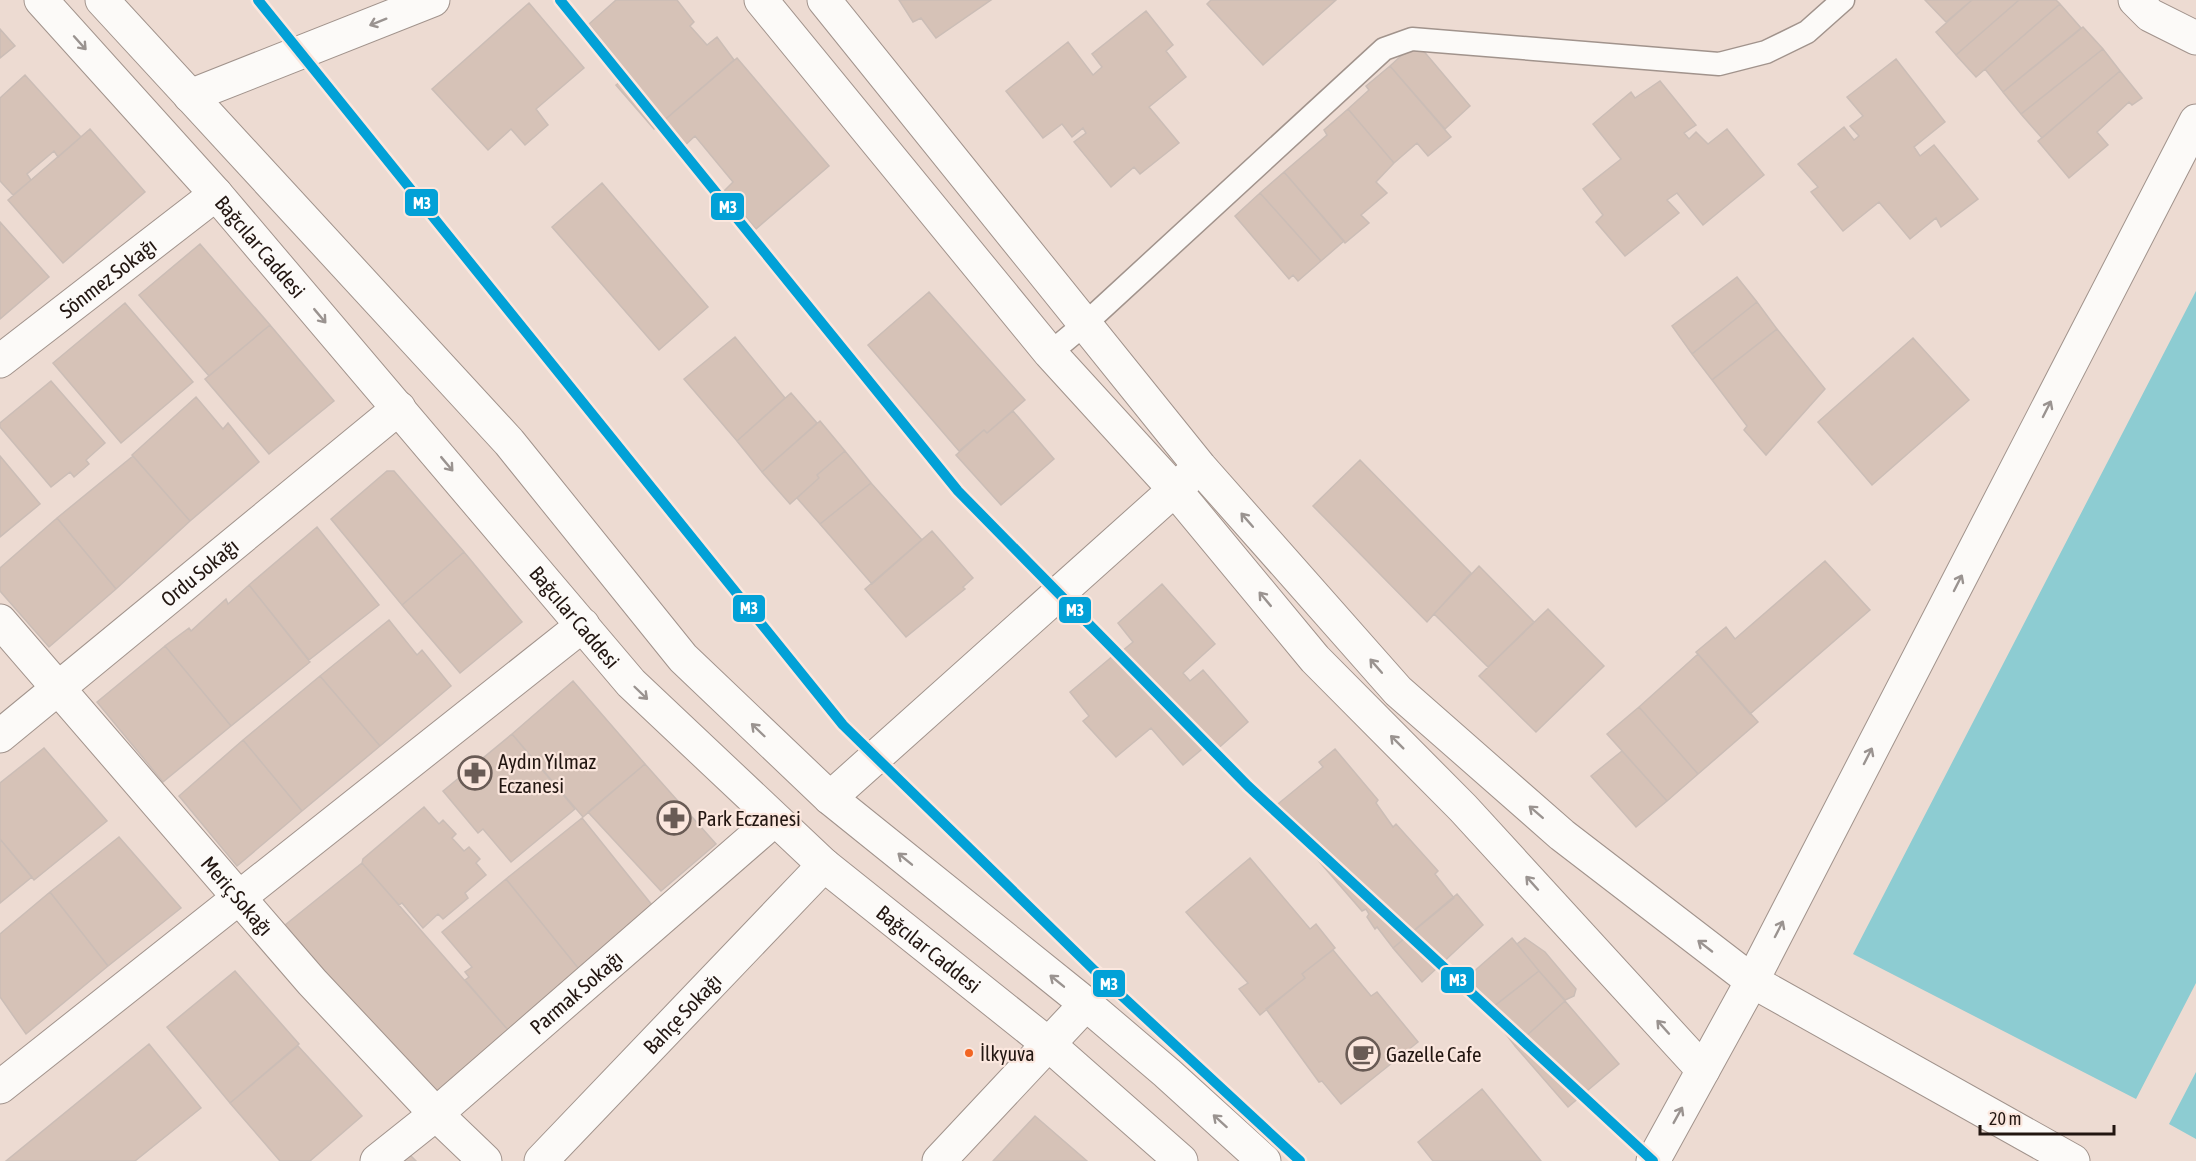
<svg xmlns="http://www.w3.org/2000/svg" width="2196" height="1161" font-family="'Asap Condensed',sans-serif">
<rect width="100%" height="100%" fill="#eddbd2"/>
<path fill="#8dccd2" d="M2196 291V983L2136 1099 1853 954Z
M2196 1072V1139L2169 1124Z"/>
<path fill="#d6c2b7" stroke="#cbbdb6" stroke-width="1.5" d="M616 0H677L694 22 690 26 707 45 717 37 734 60 654 129 616 85 629 75 589 24Z
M899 0H991L936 38 921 18 913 22Z
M1211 0H1336L1263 65 1207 4Z
M1925 0H1972L1946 22Z
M1972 0H2019L1956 55 1936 32Z
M2019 0H2056L2060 4 1976 77 1956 55Z
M529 3 584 68 536 109 548 125 525 145 511 129 488 150 432 89Z
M2060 4 2081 28 2003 92 1985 69Z
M1146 11 1173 45 1166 51 1186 77 1149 107 1179 143 1140 174 1134 167 1111 187 1074 142 1086 133 1083 128 1072 137 1062 124 1043 138 1006 91 1068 42 1093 75 1102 67 1092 54Z
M2083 27 2103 49 2021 114 2003 92Z
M0 29 15 46 0 58Z
M1416 42 1470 106 1445 129 1390 66Z
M2103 49 2120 71 2042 138 2021 114Z
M737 58 829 166 756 229 724 191 733 182 695 136 681 149 660 124Z
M1896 59 1945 122 1914 147 1920 156 1934 145 1978 199 1941 227 1936 218 1910 239 1879 202 1843 231 1811 192 1818 187 1798 164 1844 127 1854 140 1859 136 1850 126 1863 116 1847 97Z
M1390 66 1451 137 1428 156 1417 143 1394 163 1348 109 1369 90 1366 86Z
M2120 71 2142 98 2132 105 2129 102 2097 132 2108 145 2069 178 2038 141Z
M25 75 81 137 58 157 54 151 27 174 31 180 13 195 0 181V98Z
M1660 81 1696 125 1684 133 1689 139 1696 132 1708 144 1727 129 1764 175 1703 225 1677 193 1667 200 1679 213 1625 256 1596 222 1603 215 1583 189 1621 159 1593 124 1631 92 1635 98Z
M1348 109 1394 163 1376 182 1387 193 1361 215 1369 223 1345 243 1284 172 1327 135 1324 130Z
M90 129 145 192 63 263 8 200Z
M1284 172 1344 241 1321 261 1260 193Z
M602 183 708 307 659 350 552 227Z
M1260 193 1321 261 1298 281 1293 275 1289 279 1235 216Z
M0 222 49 277 0 319Z
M200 244 270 325 209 376 139 295Z
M1737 277 1757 302 1692 354 1672 326Z
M929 292 1025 400 987 433 984 430 959 451 868 345Z
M1757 302 1777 329 1712 380 1692 354Z
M125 303 193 382 121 443 53 363Z
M270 325 334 401 269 454 205 379Z
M1777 329 1825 389 1766 455 1744 430 1747 426 1712 380Z
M735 337 785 398 737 441 684 379Z
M1913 338 1969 400 1872 485 1818 422Z
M51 381 105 443 86 460 89 464 74 477 70 472 51 487 0 427V423Z
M791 393 817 423 762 472 737 441Z
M196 397 223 429 228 423 259 462 190 521 132 455Z
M1013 411 1054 459 1001 505 956 455 984 430 987 433Z
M820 421 845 451 817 475 819 478 790 504 762 472Z
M845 451 871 483 820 524 797 498 819 478 817 475Z
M0 456 40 504 0 537Z
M133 456 190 521 116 589 57 518Z
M1360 460 1471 573 1427 622 1313 506Z
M387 471H394L464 552 402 605 331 519Z
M871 483 922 540 872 584 820 524Z
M57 518 116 589 49 647 0 591V568Z
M317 527 379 605 309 660 249 585Z
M932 531 973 578 963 587 965 589 906 637 865 589Z
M464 552 522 622 460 673 402 605Z
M1825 561 1870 610 1750 714 1696 652 1726 627 1735 639Z
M1479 566 1534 622 1488 667 1434 614Z
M1162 584 1215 644 1183 673 1190 681 1203 670 1248 722 1214 752 1207 745 1183 765 1151 728 1116 757 1083 721 1089 716 1070 692 1114 655 1124 666 1129 663 1121 652 1133 642 1118 623Z
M249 585 310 662 231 726 165 646 189 628 191 631 226 599 228 604Z
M1548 609 1604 666 1536 732 1479 676Z
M389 620 417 655 422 650 451 686 380 746 320 676Z
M165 646 231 726 163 782 97 702Z
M1698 654 1758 722 1698 774 1639 707Z
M320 676 380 746 302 811 243 740Z
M573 681 645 764 583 817 512 734Z
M1639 707 1698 774 1667 801 1607 734Z
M512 734 575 809 511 862 483 829 478 833 443 791Z
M243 740 302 811 237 866 179 796Z
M44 748 107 821 34 880 0 839V783Z
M1335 749 1378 800 1376 803 1393 827 1396 824 1438 871 1435 874 1454 898 1393 948 1377 927 1375 929 1367 917 1369 914 1366 909 1362 911 1273 808 1323 767 1319 762Z
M1622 751 1667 801 1636 827 1591 776Z
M645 764 716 844 661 891 588 812Z
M424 807 439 824 443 820 456 834 452 838 464 851 469 847 480 859 476 863 486 875 465 893 468 898 443 919 438 914 423 928 402 903 399 905 362 863 363 859Z
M582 818 656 910 583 974 506 879Z
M119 837 181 908 108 966 50 892Z
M0 839 32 877 0 903Z
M1250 858 1310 929 1316 924 1335 948 1302 974 1305 978 1260 1015 1239 989 1248 983 1186 912Z
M362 863 508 1030 434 1098 285 925Z
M506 879 583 974 508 1030 465 980 469 977 465 972 472 967 442 932Z
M50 892 108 966 26 1034 0 997V934Z
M1457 894 1483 925 1422 982 1393 948Z
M1512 938 1539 971 1488 1011 1463 981Z
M1525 938 1545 952 1576 989 1574 996 1565 1000 1539 971 1517 944Z
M1333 950 1371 996 1377 992 1418 1042 1341 1104 1322 1081 1319 1082 1266 1009 1305 978 1302 974Z
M235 971 299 1044 230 1103 167 1027Z
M1539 971 1565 1001 1515 1046 1488 1011Z
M1565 1001 1619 1064 1568 1107 1515 1046Z
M149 1044 201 1108 135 1161H6Z
M298 1046 362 1116 310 1161H280L230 1103Z
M1482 1089 1541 1161H1433L1418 1142Z
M1035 1116 1087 1161H993Z
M407 1152 416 1161H398Z"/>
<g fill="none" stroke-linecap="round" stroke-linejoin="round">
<g stroke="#a1938c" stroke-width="25">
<path id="service" d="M1050 353 1086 323 1384 49 1412 39 1719 64 1766 52 1807 32 1843 0"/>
</g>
<g stroke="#a1938c" stroke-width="35">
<g id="minor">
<path d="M761 0 1050 353 1175 490 1315 659 1463 808 1703 1070"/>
<path d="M824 0 1200 467 1398 691 1562 835 1752 981 2073 1161"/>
<path d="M2135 0 2150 15 2196 38"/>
<path d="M190 96 433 0"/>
<path id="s1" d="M0 361 216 194"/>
<path id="s2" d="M0 621 312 982 436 1114 485 1161"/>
<path id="s3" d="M0 736 399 408"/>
<path d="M830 798 1192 474"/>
<path d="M0 1087 583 625"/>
<path id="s4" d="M377 1161 436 1114 774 820"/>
<path id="s5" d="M541 1161 824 865"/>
<path d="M939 1161 1086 1004"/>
<path d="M1653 1161 1752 981 2196 121"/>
</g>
</g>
<g stroke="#a1938c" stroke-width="35">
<g id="secondary">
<path id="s6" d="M41 0 216 194 631 683 824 865 1047 1043 1181 1161"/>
<path d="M102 0 509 442 683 658 830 798 1086 1004 1167 1073 1264 1161"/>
</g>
</g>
<use href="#service" stroke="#fcfaf8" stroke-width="22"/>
<use href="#minor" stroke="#fcfaf8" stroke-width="33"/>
<use href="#secondary" stroke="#fcfaf8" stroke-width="33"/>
<g stroke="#fbe7de" stroke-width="15">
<path id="metro-1" d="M258 0 843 725 1095 971 1300 1161
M560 0 958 491 1248 786 1653 1161"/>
</g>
<use href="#metro-1" stroke="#02a1d7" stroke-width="10"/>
</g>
<defs><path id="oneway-shaft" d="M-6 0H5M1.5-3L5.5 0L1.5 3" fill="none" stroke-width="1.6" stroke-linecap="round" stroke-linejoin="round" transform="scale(1.5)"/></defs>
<g stroke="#9a9390">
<use href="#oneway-shaft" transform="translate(378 22) rotate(158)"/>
<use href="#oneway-shaft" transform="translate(80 43) rotate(48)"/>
<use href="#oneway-shaft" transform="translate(320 316) rotate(50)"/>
<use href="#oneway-shaft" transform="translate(2047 409) rotate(-63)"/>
<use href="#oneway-shaft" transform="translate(447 464) rotate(50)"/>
<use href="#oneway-shaft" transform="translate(1247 520) rotate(-131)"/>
<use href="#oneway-shaft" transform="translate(1958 583) rotate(-63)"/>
<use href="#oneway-shaft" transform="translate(1265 599) rotate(-130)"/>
<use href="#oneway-shaft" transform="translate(1376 666) rotate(-131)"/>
<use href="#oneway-shaft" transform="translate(641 693) rotate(44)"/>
<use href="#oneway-shaft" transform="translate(758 730) rotate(-136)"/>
<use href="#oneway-shaft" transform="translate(1397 742) rotate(-135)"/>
<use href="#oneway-shaft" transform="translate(1868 756) rotate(-63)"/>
<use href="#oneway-shaft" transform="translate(1536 812) rotate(-139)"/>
<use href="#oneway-shaft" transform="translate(905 859) rotate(-141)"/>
<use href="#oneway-shaft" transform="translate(1532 883) rotate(-132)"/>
<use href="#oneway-shaft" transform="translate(1779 929) rotate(-63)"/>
<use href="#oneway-shaft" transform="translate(1705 946) rotate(-142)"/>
<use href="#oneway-shaft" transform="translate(1057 981) rotate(-141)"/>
<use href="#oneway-shaft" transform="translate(1663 1027) rotate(-132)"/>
<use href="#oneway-shaft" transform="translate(1678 1115) rotate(-61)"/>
<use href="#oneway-shaft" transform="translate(1220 1121) rotate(-138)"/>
</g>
<defs>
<g id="pharmacy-ring" transform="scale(1.725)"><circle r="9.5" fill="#fbe7de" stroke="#695b55" stroke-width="1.5"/><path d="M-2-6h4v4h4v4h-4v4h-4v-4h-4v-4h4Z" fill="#695b55"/></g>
<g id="cafe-ring" transform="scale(1.725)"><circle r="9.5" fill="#fbe7de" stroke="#695b55" stroke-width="1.5"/><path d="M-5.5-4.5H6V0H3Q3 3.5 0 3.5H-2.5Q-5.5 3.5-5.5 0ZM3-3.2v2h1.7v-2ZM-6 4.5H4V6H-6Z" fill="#695b55"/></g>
</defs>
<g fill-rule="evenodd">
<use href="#pharmacy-ring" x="475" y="773"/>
<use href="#pharmacy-ring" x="674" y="818"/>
<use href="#cafe-ring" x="1363" y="1054"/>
</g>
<circle fill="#f26522" stroke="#fbe7de" stroke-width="2" cx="969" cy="1053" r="5"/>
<g text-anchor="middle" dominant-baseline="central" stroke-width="4.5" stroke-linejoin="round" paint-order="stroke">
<g font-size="20" fill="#221611" stroke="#fbe7de" text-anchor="start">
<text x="980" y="1053">İlkyuva</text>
</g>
<g font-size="21" fill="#221611" stroke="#fbe7de">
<text stroke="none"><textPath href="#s6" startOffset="330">Bağcılar Caddesi</textPath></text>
<text stroke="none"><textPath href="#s1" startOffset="136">Sönmez Sokağı</textPath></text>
<text stroke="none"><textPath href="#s3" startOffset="258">Ordu Sokağı</textPath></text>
<text stroke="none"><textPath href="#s6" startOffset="816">Bağcılar Caddesi</textPath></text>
<text stroke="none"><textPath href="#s2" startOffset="363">Meriç Sokağı</textPath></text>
<text stroke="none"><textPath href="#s6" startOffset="1302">Bağcılar Caddesi</textPath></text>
<text stroke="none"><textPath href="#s4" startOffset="261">Parmak Sokağı</textPath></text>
<text stroke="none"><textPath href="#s5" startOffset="204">Bahçe Sokağı</textPath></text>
</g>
<g font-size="21" fill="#221611" stroke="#fbe7de" text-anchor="start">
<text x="498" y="761">Aydın Yılmaz<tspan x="498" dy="24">Eczanesi</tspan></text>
<text x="697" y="818">Park Eczanesi</text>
<text x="1386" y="1054">Gazelle Cafe</text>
</g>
</g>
<g stroke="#fbe7de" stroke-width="2">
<rect x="404" y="188" width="35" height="29" rx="6" fill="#02a1d7"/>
<rect x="710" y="192" width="35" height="29" rx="6" fill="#02a1d7"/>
<rect x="732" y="594" width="34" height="29" rx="6" fill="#02a1d7"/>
<rect x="1058" y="596" width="34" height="28" rx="6" fill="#02a1d7"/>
<rect x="1440" y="966" width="35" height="28" rx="6" fill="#02a1d7"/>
<rect x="1092" y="969" width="34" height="29" rx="6" fill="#02a1d7"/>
</g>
<g font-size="16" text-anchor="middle" font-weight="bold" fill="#fff">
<text x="422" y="209">M3</text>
<text x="728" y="213">M3</text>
<text x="749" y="614">M3</text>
<text x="1075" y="616">M3</text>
<text x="1458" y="986">M3</text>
<text x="1109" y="990">M3</text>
</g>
<path d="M1980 1125v9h134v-9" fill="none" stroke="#221611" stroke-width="3"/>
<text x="1989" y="1125" font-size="18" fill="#221611" stroke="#fbe7de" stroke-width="4.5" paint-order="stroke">20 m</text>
</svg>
